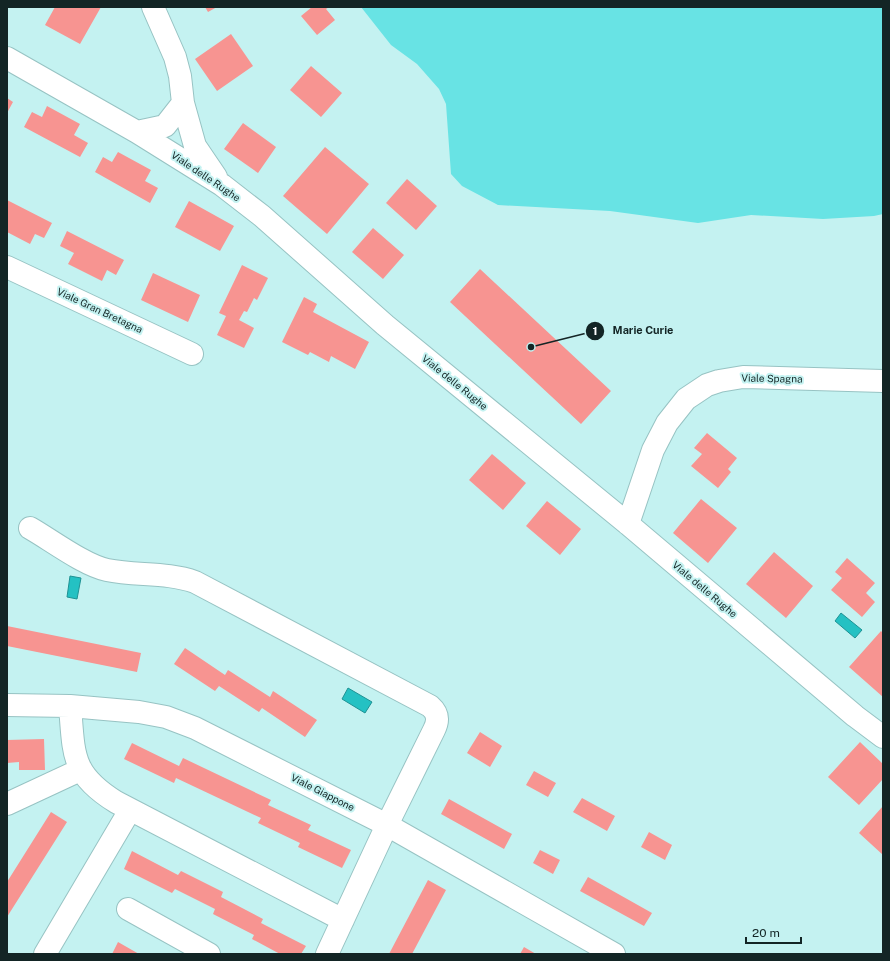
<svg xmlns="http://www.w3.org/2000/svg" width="890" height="961" font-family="'Public Sans',sans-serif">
<rect width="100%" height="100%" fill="#c4f2f1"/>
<path fill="#68e3e4" d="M361 7H883V214L874 216 823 219 751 215 698 223 610 211 498 205 462 186 451 174 446 104 439 89 417 64 391 45Z"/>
<path fill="#24c1c3" stroke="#1f9294" d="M70 576 81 578 77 599 67 597Z
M841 613 862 630 855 638 835 621Z
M348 688 372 702 365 713 342 699Z"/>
<path fill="#f79491" d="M55 7H101L80 44 45 25Z
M205 7H217L208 12Z
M312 7H329L326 9 335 20 317 35 301 16Z
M231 34 253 66 217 91 195 59Z
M311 66 342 93 321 117 290 90Z
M7 98 13 102 7 113Z
M47 106 80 124 74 135 88 143 80 157 24 127 32 112 42 117Z
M243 123 276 147 258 173 224 149Z
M325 147 369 184 327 234 283 196Z
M118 152 151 170 145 181 158 188 150 203 95 172 103 157 112 162Z
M407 179 437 206 416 230 386 203Z
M7 200 52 223 44 238 35 234 30 244 7 232Z
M189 201 234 226 220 251 175 227Z
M373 228 404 255 383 279 352 252Z
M67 231 124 260 116 275 107 270 102 281 68 264 74 253 60 246Z
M242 265 268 278 257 300 254 298 247 312 244 311 239 320 254 328 244 348 217 335 226 316 219 313Z
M480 269 611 391 581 424 450 302Z
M153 273 200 295 188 322 141 300Z
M304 297 317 304 313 312 369 342 355 369 331 356 329 362 310 352 308 355 282 342Z
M707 433 737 458 728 469 731 472 718 488 691 466 702 454 694 448Z
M492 454 526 483 503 510 469 480Z
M701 499 737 528 708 563 673 533Z
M547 501 581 529 560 555 526 526Z
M774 552 813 586 786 618 746 584Z
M847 558 875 583 866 593 875 602 862 617 831 590 842 578 835 572Z
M7 626 141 653 137 672 7 646Z
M881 631 883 633V697L849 667Z
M185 648 225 675 228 670 270 697 273 691 317 720 305 737 262 708 259 712 219 686 215 691 174 664Z
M480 732 502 746 490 767 467 753Z
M44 739 45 770H19V762L7 763V740Z
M860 742 883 764V779L859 805 828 777Z
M132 743 179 766 183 758 271 800 268 805 311 825 308 830 351 850 342 868 298 847 300 843 258 823 261 818 176 778 174 783 124 759Z
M534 771 556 783 548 797 526 785Z
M582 798 615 816 607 831 573 812Z
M449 799 512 834 504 849 441 814Z
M883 806V855L859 833Z
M51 812 67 822 7 917V882Z
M649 832 672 845 665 860 641 847Z
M540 850 560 860 553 874 533 863Z
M132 851 178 875 181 871 223 892 221 897 263 919 261 923 306 946 301 954H280L252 939 254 935 213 914 215 909 175 889 172 893 124 869Z
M588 877 652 913 644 926 580 891Z
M428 880 446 890 412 954H389Z
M118 942 139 954H112Z
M524 947 536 954H520Z"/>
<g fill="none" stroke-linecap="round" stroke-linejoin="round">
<g stroke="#97c3c3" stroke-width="24">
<path id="minor" d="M153 7 175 57 180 76 183 103
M7 58 137 132 222 185 262 216 385 325 628 524 855 716 883 737
M137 132 165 126 183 103 195 146 216 177
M7 267 192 354
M628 524 653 450 667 423 686 399 707 385 719 381 743 377 883 381
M30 528C51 540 84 565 107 570 136 576 167 572 195 582L430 706C438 713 439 720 434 730L387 825 327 954
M7 705 70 706 139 712 166 717 195 728 387 825 614 954
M70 706C74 755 71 774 116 802L343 920
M7 804 80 770
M128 909 209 954
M45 954 130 810"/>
</g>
<use href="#minor" stroke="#fff" stroke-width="22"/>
</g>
<g text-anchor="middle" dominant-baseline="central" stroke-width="4" stroke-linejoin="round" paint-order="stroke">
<g font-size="10" fill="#132525" stroke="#c4f2f1">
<text transform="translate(206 176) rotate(34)">Viale delle Rughe</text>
<text transform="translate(100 310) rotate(25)">Viale Gran Bretagna</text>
<text transform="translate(772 378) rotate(1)">Viale Spagna</text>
<text transform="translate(455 382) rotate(39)">Viale delle Rughe</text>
<text transform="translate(705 589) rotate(40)">Viale delle Rughe</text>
<text transform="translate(323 792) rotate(27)">Viale Giappone</text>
</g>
</g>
<path fill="none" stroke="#132525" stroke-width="1.5" d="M531 347L595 331"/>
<g fill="#132525" stroke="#c4f2f1" stroke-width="1.5">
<circle cx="531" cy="347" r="4"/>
<circle cx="595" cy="331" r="10"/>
</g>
<g font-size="12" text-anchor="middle" font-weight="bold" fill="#fff">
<text x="595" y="335">1</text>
</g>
<g font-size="11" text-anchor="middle" font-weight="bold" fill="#132525" stroke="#c4f2f1" stroke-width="4" stroke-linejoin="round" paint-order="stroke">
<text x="643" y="334">Marie Curie</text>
</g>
<rect width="890" height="961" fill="none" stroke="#132525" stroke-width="16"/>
<path d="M746 937v6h55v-6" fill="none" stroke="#132525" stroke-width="2"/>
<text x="752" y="937" font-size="12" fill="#132525" stroke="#c4f2f1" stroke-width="3" paint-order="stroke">20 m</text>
</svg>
